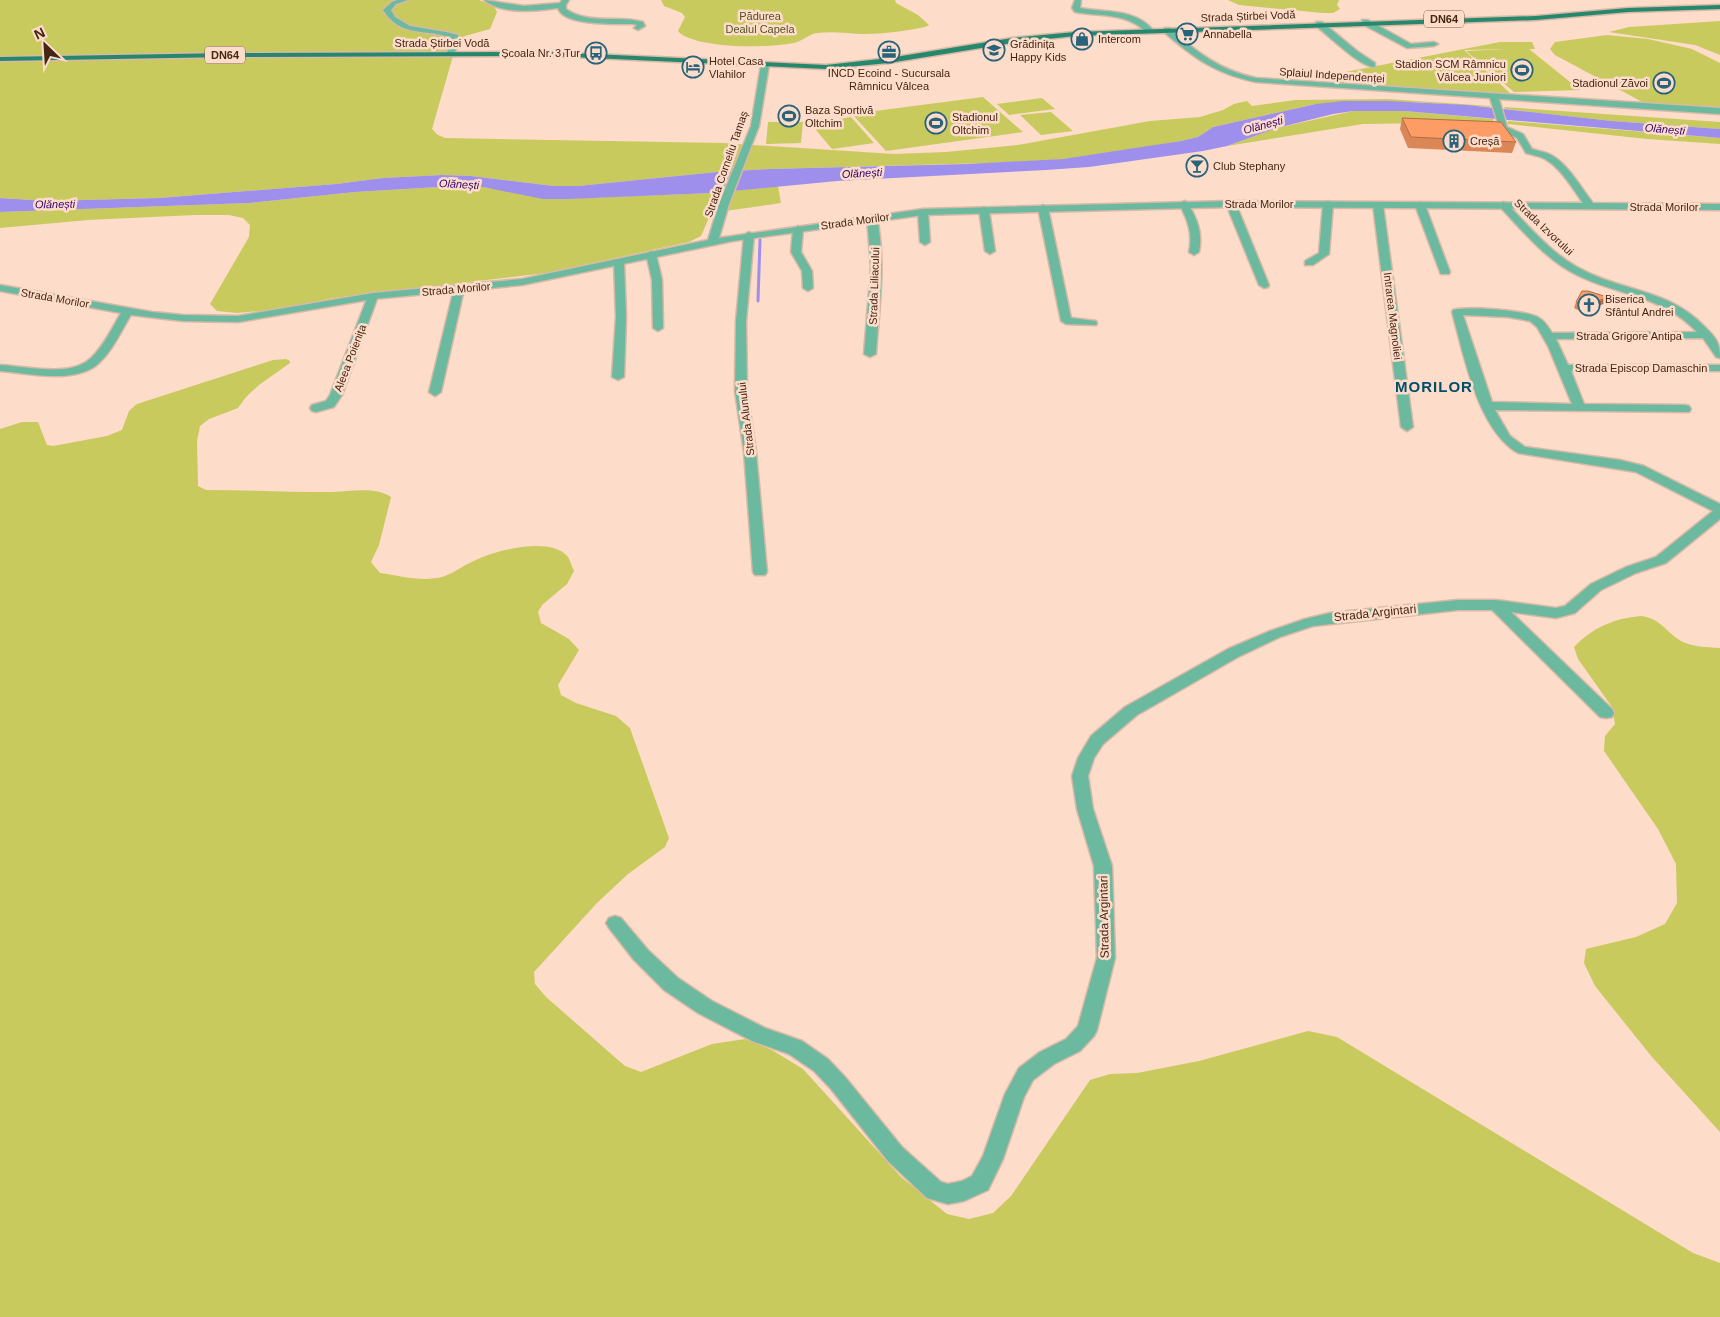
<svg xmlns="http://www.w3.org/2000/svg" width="1720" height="1317" font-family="Helvetica,sans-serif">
<rect width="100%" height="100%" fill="#fddcca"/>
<path fill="#c8ca5d" d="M0 0H479L494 6 497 12 490 29 465 36 453 56 432 129 438 135 445 138 723 143 894 154 946 152 1018 145 1150 121 1200 117 1223 110 1234 104 1247 101 1252 106 1295 100 1387 99 1490 106V107L1414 102 1316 104 1213 127 1198 137 1181 141 1095 156 1031 162 769 169 717 172 578 186H554L471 176 442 175 383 178 336 184 159 198 47 201 0 198Z
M661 0H895L896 3 918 15 929 25 925 27C905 31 885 34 864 34 849 34 833 31 818 33 810 33 803 41 794 43 767 48 705 49 681 34L678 31 685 17 682 13 664 6Z
M1228 0H1339L1337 5 1340 9 1333 13H1323L1239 5Z
M1720 21V55L1695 45 1609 32 1629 27Z
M1607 35 1648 39 1692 49 1720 63V109L1646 104 1555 55 1550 49 1555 42Z
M1500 42H1532L1535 49H1529L1580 90 1514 92 1466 51 1508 49 1464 50 1511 94 1336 83 1330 75Z
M983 97 1023 132 886 151 852 114Z
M1042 98 1055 109 1009 115 997 104Z
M1504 107 1720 122V129L1612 121 1505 109Z
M1353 111H1404L1493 119 1495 127 1432 123 1363 124 1227 146 1277 128Z
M1051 112 1073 131 1041 135 1020 115Z
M851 117 874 143 832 149 810 123Z
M1508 121 1720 138V144L1647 139 1508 124Z
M768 122H803L801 143 766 144Z
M778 186 781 203 711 213 701 236 689 242 546 273 334 298 272 310 237 313 217 311 210 304 249 237 250 225 243 218 229 215H195L88 220 0 228V212L250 203 355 192 439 187H483L557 199 712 193Z
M286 359 290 361V363L259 385 246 397 238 408 209 419 200 426 197 441 198 486 206 490C248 490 289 492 331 492 350 492 374 486 391 497L379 545 371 562 380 573C402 576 424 583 445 576 456 572 465 564 476 560 497 550 551 536 568 557 570 560 572 567 574 571L567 584 542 605 538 612 541 623 569 639 579 650 558 685 561 695 576 703 616 716 630 728 669 838 665 847 628 874 597 903 534 972 535 984 546 997 625 1066 641 1072 712 1044 745 1039 772 1050 803 1069 901 1177 947 1214 969 1219 993 1213 1011 1196 1090 1080 1110 1074 1137 1073 1199 1061 1308 1031 1337 1037 1693 1253 1720 1263V1317H0V429L22 422H38L47 445 53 446 107 436 122 430 129 411 137 404 273 360Z
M1641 616C1660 618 1665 631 1681 641 1692 647 1707 647 1720 648V1132L1652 1057 1595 986 1584 963 1586 949 1636 937 1665 924 1677 903 1676 864 1658 829 1604 751 1605 736 1615 724 1612 707 1578 659 1574 647C1592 628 1614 618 1641 616Z"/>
<path fill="#9e8fed" d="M1343 101H1388L1467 105 1612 121 1720 129V138L1404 111H1353L1333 114 1277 128 1227 146 1203 151 1089 167 1046 170 837 181 712 193 569 199H543L483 187H439L355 192 250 203 0 212V198L47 201 159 198 336 184 383 178 442 175 471 176 554 186H578L717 172 769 169 966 164 1063 159 1181 141 1198 137 1213 127 1316 104Z"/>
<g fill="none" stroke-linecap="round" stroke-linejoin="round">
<path stroke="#9e8fed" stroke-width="3" d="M758 301 760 240"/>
<g stroke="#d8b8a6" stroke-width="3">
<path id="minor" d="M397 0H408L396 4 391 10 395 17 410 26 446 32 458 35 460 42 453 56 446 54 452 42V38C424 28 401 38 383 10L392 2Z
M484 0 524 6 560 3 562 0H569L566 5V9C588 25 618 15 643 22L645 26 638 30 634 28 637 25 633 24C617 24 563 26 558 8 536 11 503 15 484 0Z
M1075 0H1081L1080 8C1106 13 1134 8 1153 30L1146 32C1126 12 1101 17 1075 12L1072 8Z
M1362 20H1368L1411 44 1434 42 1438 44 1434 46 1407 48 1362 24Z
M1316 22H1322L1357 51 1375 63V67C1361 68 1328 35 1316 26Z
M1184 201 1187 202C1197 218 1203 233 1199 252L1194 255 1189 252C1193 234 1188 220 1179 204Z
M1231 201 1236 204 1269 285 1268 287 1264 288 1259 285 1226 204Z
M1328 201 1333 204 1329 254 1313 265H1305V261L1319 253 1323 204Z
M1378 202 1383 205 1413 427 1407 431 1401 427 1373 205Z
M1420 202 1425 205 1450 272 1449 274H1441L1440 272 1415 205Z
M1503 202 1506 203C1529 226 1550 252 1577 267 1621 292 1668 288 1705 327 1715 337 1720 342 1720 358L1716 357 1703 338 1556 339 1568 365H1720V371H1571L1584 404 1685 405 1689 406 1691 409 1689 412 1495 410 1510 436 1525 447 1620 460 1644 466 1720 504V519L1666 563 1636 573 1601 590 1575 613 1556 618 1511 612 1612 709 1614 713 1612 717 1606 718 1600 717 1492 610H1458L1313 626 1280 637 1238 657 1137 715 1103 744 1094 758 1088 776 1093 809 1112 866 1115 958 1097 1030 1094 1036 1080 1051 1054 1064 1033 1080 1024 1097 1003 1159 988 1190 964 1201 948 1204 927 1198 888 1161 831 1089 814 1071 789 1054 752 1041 698 1013 664 990 634 960 609 928 606 923 609 918 615 916 621 918 648 950 678 978 712 1001 765 1028 802 1041 828 1059 845 1077 902 1147 941 1182 948 1184 962 1181 972 1176 983 1156 1005 1094 1019 1068 1040 1052 1066 1039 1078 1026 1097 958 1094 866 1077 809 1072 776 1078 758 1091 736 1125 707 1228 649 1270 631 1305 619 1330 613 1458 600H1496L1556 608 1565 606 1591 584 1626 567 1656 557 1713 511 1636 472 1518 453C1477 429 1464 354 1452 312L1453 310C1467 306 1527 310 1539 318 1545 321 1548 327 1552 333L1697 332C1662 295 1619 296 1577 275 1546 260 1523 231 1500 207L1498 205ZM1463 315 1508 317 1530 321 1537 327 1548 346 1572 404 1492 402Z
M1043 205 1048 208 1071 318 1096 321 1097 323 1096 325 1066 324 1061 321 1038 208Z
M984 207 989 210 995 251 990 254 985 251 979 210Z
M923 209 928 212 930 242 925 245 920 242 918 212Z
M872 215 877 218C886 263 879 309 876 354L870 357 864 354 871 267 867 218Z
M798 226 803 229 801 252 812 271 813 288 808 291 803 288 802 271 791 252 793 229Z
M749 232 754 235 746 321 747 391 756 452 767 572 765 575H755L753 572 744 452 735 391 736 321 744 235Z
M651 251 656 254 662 280 663 328 658 331 653 328 652 280 646 254Z
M619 259 624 262 626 317 624 377 618 380 612 377 616 317 614 262Z
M459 286 464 289 441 392 435 396 429 392 454 289Z
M373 293 378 296 342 395 334 407 316 412 312 411 310 408 312 405 326 401 330 395 368 296Z"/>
</g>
<g stroke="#d8b8a6" stroke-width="3">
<path id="tertiary" d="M1164 28H1170C1196 52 1221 71 1256 78L1720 108V114L1499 99 1507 127 1523 134 1532 149C1538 151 1546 152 1551 155 1569 165 1581 188 1593 203L1720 204V210L1231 207 923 215 733 241 522 285 373 299 238 322 183 321 131 315C121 331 113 350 99 363 76 385 28 373 0 371V365C26 366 71 378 91 358 104 346 112 328 121 313L0 291V285L152 312 183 315 238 316 373 293 522 279 708 240 719 204 751 126 761 65 765 63 769 65 759 126 729 204 719 238 923 209 1231 201 1583 203C1573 189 1561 168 1545 159 1539 156 1532 155 1526 153L1517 138 1500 130 1490 98 1256 82C1216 74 1194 58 1164 32Z"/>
</g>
<g stroke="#d8b8a6" stroke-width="3">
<path id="primary" d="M1720 5V9L1628 12 1536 20 1075 36 1012 43 889 63 826 69 550 56 228 57 0 61V57L228 53 550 52 826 65 889 58 1012 38 1075 32 1536 16 1628 8Z"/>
</g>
<use href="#minor" fill="#6bba9f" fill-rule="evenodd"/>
<use href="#tertiary" fill="#6bba9f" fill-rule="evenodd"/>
<use href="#primary" fill="#25886c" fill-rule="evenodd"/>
</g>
<path fill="#da8657" d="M1402 118 1516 142 1512 153 1408 148 1400 129Z
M1576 302 1605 303 1584 313 1574 308Z"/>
<path fill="#b16d47" d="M1607 297 1605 303 1584 313 1586 307Z"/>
<path fill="#fd9c65" stroke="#b16d47" d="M1402 118 1501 122 1516 142 1411 137Z
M1582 291H1588L1607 297 1586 307 1576 302Z"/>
<defs>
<g id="supermarket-ring" transform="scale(1.125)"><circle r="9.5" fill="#fddcca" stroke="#28627b" stroke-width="1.5"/><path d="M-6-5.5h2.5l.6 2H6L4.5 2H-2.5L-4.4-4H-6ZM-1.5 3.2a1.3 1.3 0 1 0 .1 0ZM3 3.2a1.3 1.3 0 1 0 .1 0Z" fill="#28627b"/></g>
<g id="shop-ring" transform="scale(1.125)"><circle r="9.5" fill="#fddcca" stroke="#28627b" stroke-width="1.5"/><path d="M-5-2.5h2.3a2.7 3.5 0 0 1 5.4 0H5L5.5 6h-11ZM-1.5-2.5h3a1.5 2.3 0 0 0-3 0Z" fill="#28627b"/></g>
<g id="school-ring" transform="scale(1.125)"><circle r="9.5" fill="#fddcca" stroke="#28627b" stroke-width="1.5"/><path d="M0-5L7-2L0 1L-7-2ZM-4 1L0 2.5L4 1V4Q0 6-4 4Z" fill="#28627b"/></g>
<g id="office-ring" transform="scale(1.125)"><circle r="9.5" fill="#fddcca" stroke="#28627b" stroke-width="1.5"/><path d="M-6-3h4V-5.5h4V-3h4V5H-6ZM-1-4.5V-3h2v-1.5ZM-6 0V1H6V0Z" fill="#28627b"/></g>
<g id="bus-ring" transform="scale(1.125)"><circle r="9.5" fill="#fddcca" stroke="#28627b" stroke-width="1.5"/><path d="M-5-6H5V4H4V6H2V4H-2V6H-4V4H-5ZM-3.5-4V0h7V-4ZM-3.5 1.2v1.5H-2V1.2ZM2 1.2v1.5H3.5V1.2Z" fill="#28627b"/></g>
<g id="hotel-ring" transform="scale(1.125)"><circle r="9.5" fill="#fddcca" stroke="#28627b" stroke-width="1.5"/><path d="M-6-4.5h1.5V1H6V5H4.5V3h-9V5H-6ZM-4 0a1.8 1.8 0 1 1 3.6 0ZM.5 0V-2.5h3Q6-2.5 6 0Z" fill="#28627b"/></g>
<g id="stadium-ring" transform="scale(1.125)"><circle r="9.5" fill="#fddcca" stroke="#28627b" stroke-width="1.5"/><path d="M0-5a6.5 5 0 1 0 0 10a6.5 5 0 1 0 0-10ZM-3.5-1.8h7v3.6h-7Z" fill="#28627b"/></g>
<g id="building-ring" transform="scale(1.125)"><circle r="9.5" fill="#fddcca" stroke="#28627b" stroke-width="1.5"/><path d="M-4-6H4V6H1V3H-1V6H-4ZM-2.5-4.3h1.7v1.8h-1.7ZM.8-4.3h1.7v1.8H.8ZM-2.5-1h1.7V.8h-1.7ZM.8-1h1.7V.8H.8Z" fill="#28627b"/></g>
<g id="bar-ring" transform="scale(1.125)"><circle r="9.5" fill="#fddcca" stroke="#28627b" stroke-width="1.5"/><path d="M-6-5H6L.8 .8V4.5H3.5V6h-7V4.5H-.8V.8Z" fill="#28627b"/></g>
<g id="church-ring" transform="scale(1.125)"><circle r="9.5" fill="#fddcca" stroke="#28627b" stroke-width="1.5"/><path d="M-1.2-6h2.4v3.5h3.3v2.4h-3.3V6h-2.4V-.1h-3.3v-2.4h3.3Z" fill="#28627b"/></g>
</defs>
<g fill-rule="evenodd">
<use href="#supermarket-ring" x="1187" y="34"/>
<use href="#shop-ring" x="1082" y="39"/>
<use href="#school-ring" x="994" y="50"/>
<use href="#office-ring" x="889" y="52"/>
<use href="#bus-ring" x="596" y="53"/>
<use href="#hotel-ring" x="693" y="67"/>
<use href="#stadium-ring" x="1522" y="70"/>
<use href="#stadium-ring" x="1664" y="83"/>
<use href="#stadium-ring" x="789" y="116"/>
<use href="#stadium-ring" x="936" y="123"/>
<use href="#building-ring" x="1454" y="141"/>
<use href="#bar-ring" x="1197" y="166"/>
<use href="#church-ring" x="1589" y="305"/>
</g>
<g text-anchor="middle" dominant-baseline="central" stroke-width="5" stroke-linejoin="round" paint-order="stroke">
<g font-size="11" fill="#525325" stroke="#fddcca">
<text x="760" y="16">Pădurea<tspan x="760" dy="13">Dealul Capela</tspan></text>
</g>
<g font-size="11" fill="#452614" stroke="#fddcca">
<text transform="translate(1248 16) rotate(-2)">Strada Știrbei Vodă</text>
<text x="442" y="43">Strada Știrbei Vodă</text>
<text transform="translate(1332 75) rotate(4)">Splaiul Independenței</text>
<text transform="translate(726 164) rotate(-71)">Strada Corneliu Tamaș</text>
<text x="1259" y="204">Strada Morilor</text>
<text x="1664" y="207">Strada Morilor</text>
<text transform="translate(855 221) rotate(-8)">Strada Morilor</text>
<text transform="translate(1544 227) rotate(43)">Strada Izvorului</text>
<text transform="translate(874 286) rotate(-88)">Strada Liliacului</text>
<text transform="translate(456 289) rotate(-5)">Strada Morilor</text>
<text transform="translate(55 298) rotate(10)">Strada Morilor</text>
<text transform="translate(1393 316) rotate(83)">Intrarea Magnoliei</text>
<text x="1629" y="336">Strada Grigore Antipa</text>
<text transform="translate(350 358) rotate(-69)">Aleea Poienița</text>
<text x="1641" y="368">Strada Episcop Damaschin</text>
<text transform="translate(746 419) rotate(-97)">Strada Alunului</text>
</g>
<g fill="#fddcca" stroke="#7c5d4b" stroke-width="1">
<rect x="1424" y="10.5" width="40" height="17" rx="4"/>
<rect x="205" y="46.5" width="40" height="17" rx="4"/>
</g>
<g font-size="11" font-weight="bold" fill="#452614">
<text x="1444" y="19">DN64</text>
<text x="225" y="55">DN64</text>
</g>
<g font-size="11" fill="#452614" stroke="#fddcca" text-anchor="start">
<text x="1203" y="34">Annabella</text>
<text x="1098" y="39">Intercom</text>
<text x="1010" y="44">Grădinița<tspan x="1010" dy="13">Happy Kids</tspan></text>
<text x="580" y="53" text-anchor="end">Școala Nr. 3 Tur</text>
<text x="709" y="61">Hotel Casa<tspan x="709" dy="13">Vlahilor</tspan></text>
<text x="1506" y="64" text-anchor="end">Stadion SCM Râmnicu<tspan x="1506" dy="13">Vâlcea Juniori</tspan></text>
<text x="889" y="73" text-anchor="middle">INCD Ecoind - Sucursala<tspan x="889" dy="13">Râmnicu Vâlcea</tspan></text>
<text x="1648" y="83" text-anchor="end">Stadionul Zăvoi</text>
<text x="805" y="110">Baza Sportivă<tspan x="805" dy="13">Oltchim</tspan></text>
<text x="952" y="117">Stadionul<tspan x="952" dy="13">Oltchim</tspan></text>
<text x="1470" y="141">Creșă</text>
<text x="1213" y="166">Club Stephany</text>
<text x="1605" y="299">Biserica<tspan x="1605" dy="13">Sfântul Andrei</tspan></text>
</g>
<g font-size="11" font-style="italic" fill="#300074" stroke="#fddcca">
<text transform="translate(1263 125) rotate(-15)">Olănești</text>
<text transform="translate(1665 129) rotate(5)">Olănești</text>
<text transform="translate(862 173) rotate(-3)">Olănești</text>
<text transform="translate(459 184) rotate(3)">Olănești</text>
<text transform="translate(55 204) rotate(-1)">Olănești</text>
</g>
<g font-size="12" fill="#452614" stroke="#fddcca">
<text transform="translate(1375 613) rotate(-6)">Strada Argintari</text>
<text transform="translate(1104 917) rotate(-91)">Strada Argintari</text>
</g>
<g font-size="15" font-weight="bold" letter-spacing="1" fill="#004f6a" stroke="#fddcca">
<text x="1434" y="386">MORILOR</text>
</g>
</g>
<g transform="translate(45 45) rotate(335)" stroke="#fddcca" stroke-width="4" paint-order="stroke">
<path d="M0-4L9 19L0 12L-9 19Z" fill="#452614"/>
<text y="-8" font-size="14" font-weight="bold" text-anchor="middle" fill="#452614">N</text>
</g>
</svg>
